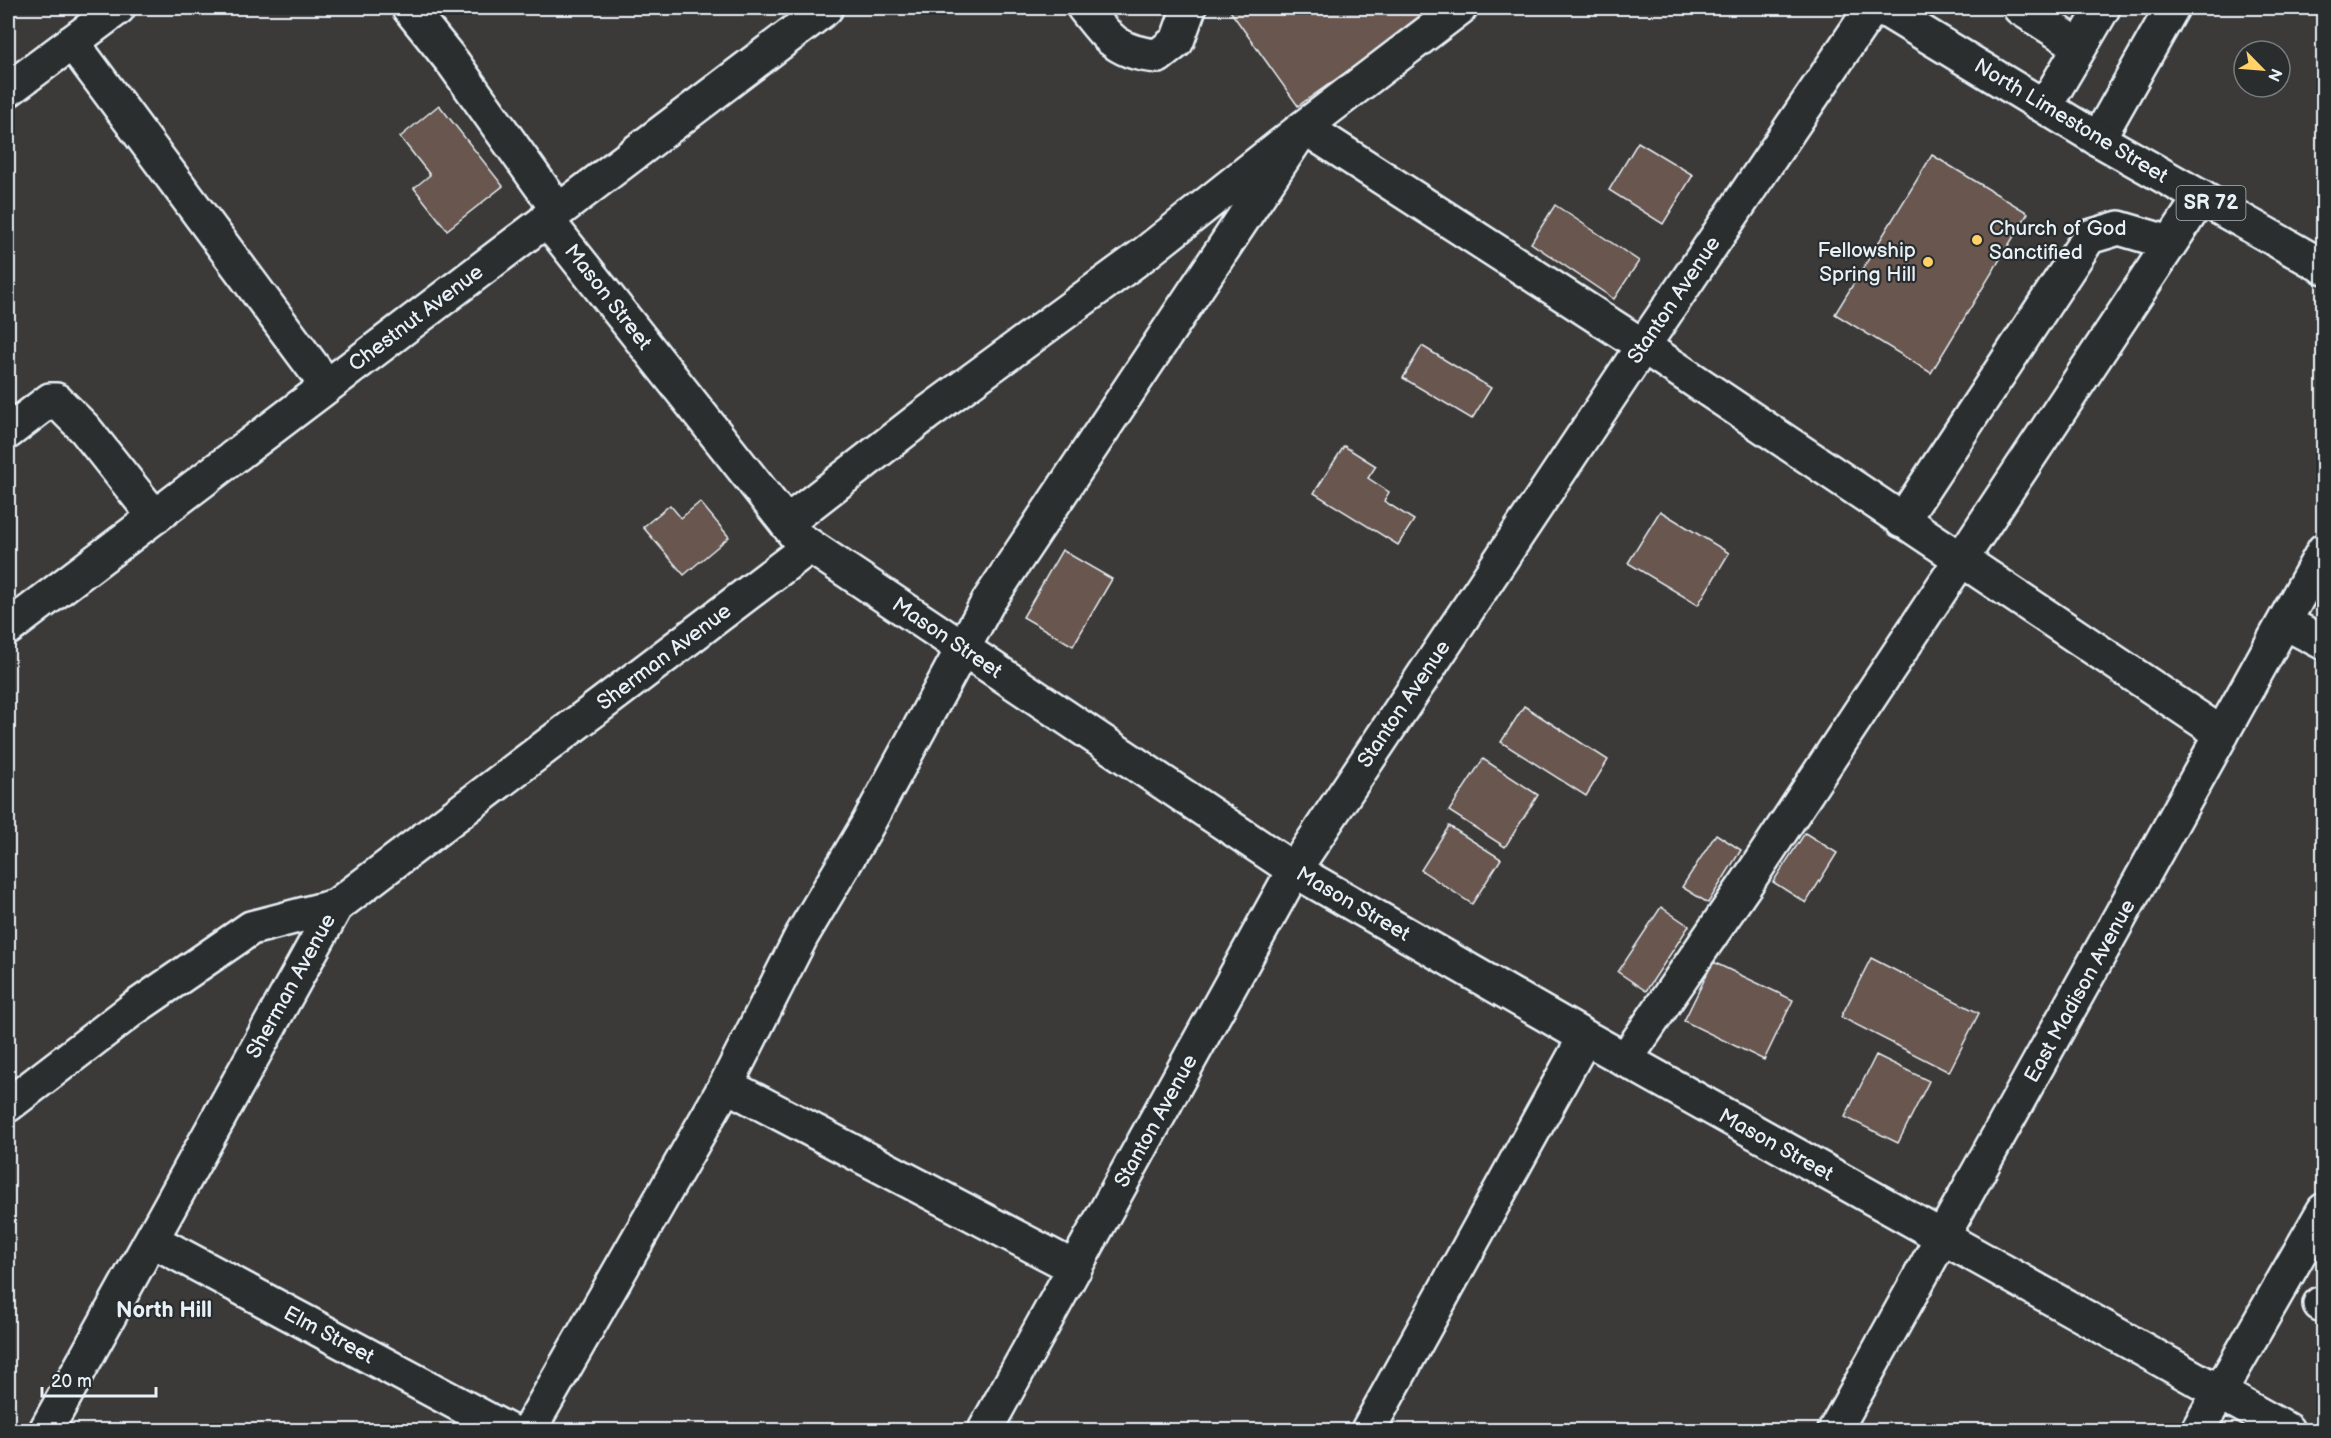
<svg xmlns="http://www.w3.org/2000/svg" width="2331" height="1438" font-family="'Balsamiq Sans',sans-serif">
<rect width="100%" height="100%" fill="#3c3a38"/>
<filter id="ink" filterUnits="userSpaceOnUse"><feTurbulence type="fractalNoise" baseFrequency=".0167" numOctaves="2"/><feDisplacementMap in="SourceGraphic" scale="12" xChannelSelector="R" yChannelSelector="G"/><feConvolveMatrix kernelMatrix="1 2 1 2 8 2 1 2 1" color-interpolation-filters="sRGB"/></filter>
<g filter="url(#ink)">
<path fill="#67574f" stroke="#e8f1f8" stroke-width="1.5" d="M1228 8H1436L1298 106Z
M439 105 503 186 447 230 414 188 430 175 400 137Z
M1638 142 1693 175 1663 224 1609 190Z
M1932 155 2028 213 1931 373 1835 314Z
M1555 205 1639 261 1614 299 1531 243Z
M1422 346 1491 388 1472 419 1403 378Z
M1344 446 1376 466 1368 478 1389 492 1384 501 1414 520 1398 545 1314 493Z
M700 502 729 537 684 575 643 527 670 505 681 518Z
M1660 511 1729 553 1698 605 1628 563Z
M1062 550 1112 579 1073 646 1023 617Z
M1524 706 1608 760 1586 796 1501 742Z
M1483 759 1538 795 1505 847 1449 811Z
M1449 826 1501 859 1472 904 1421 870Z
M1805 833 1837 853 1806 903 1773 882Z
M1716 834 1741 850 1708 903 1682 887Z
M1661 907 1689 926 1646 991 1618 972Z
M1871 958 1979 1013 1949 1072 1841 1017Z
M1713 962 1793 1000 1764 1060 1684 1021Z
M1876 1055 1929 1081 1898 1143 1845 1117Z"/>
<g fill="none" stroke-linecap="round" stroke-linejoin="round">
<g stroke="#e8f1f8" stroke-width="38">
<path id="minor" d="M409 8 454 64 558 210
M1084 8C1108 38 1117 53 1158 56L1177 41 1189 8
M2020 8 2080 46
M72 42 327 386
M8 90 118 8
M2045 106 2103 8
M2098 139 2172 8
M546 219 798 538 810 546 1294 870 1585 1037 2287 1430
M8 432 50 400H56L85 429 155 517
M1902 521 2089 237 2119 228 2170 243
M786 523 926 414 1143 255 1304 127 1460 8
M2284 622 2324 643
M8 628 826 8
M1625 1060 1748 881 2201 197
M726 1085 1075 1268
M8 1105 133 1009 251 928 336 906
M152 1240 507 1430
M2320 1304 2324 1306
M46 1430 336 906 810 546
M529 1430 726 1085 802 935 865 829 988 602 1304 127 1643 346 2222 734
M985 1430 1294 870 1643 346 1872 8
M1368 1430 1585 1037
M1835 1430 2324 550
M2198 1430 2324 1210"/>
</g>
<g stroke="#e8f1f8" stroke-width="38">
<path id="major" d="M1882 8 2098 139 2324 267"/>
</g>
<use href="#minor" stroke="#2a2d2e" stroke-width="33"/>
<use href="#major" stroke="#2a2d2e" stroke-width="33"/>
</g>
</g>
<g fill="#ffd166" stroke="#2a2d2e" stroke-width="2">
<circle cx="1977" cy="240" r="6"/>
<circle cx="1928" cy="262" r="6"/>
</g>
<g text-anchor="middle" dominant-baseline="central" stroke-width="4.5" stroke-linejoin="round" paint-order="stroke">
<rect fill="#2a2d2e" stroke="#afb6bb" stroke-width="1.5" x="2176.5" y="186" width="69" height="34" rx="4.5"/>
<g font-size="20" font-weight="bold" fill="#e8f1f8">
<text x="2211" y="203">SR 72</text>
</g>
<g font-size="21" fill="#e8f1f8" stroke="#2a2d2e">
<text transform="translate(2071 121) rotate(31)">North Limestone Street</text>
<text transform="translate(608 297) rotate(52)">Mason Street</text>
<text transform="translate(1674 300) rotate(-56)">Stanton Avenue</text>
<text transform="translate(416 318) rotate(-37)">Chestnut Avenue</text>
<text transform="translate(947 638) rotate(34)">Mason Street</text>
<text transform="translate(664 657) rotate(-37)">Sherman Avenue</text>
<text transform="translate(1404 704) rotate(-56)">Stanton Avenue</text>
<text transform="translate(1353 904) rotate(30)">Mason Street</text>
<text transform="translate(291 986) rotate(-61)">Sherman Avenue</text>
<text transform="translate(2080 991) rotate(-61)">East Madison Avenue</text>
<text transform="translate(1156 1121) rotate(-61)">Stanton Avenue</text>
<text transform="translate(1776 1145) rotate(29)">Mason Street</text>
<text transform="translate(329 1335) rotate(28)">Elm Street</text>
</g>
<g font-size="21" fill="#e8f1f8" stroke="#2a2d2e" text-anchor="start">
<text x="1989" y="228">Church of God<tspan x="1989" dy="24">Sanctified</tspan></text>
<text x="1916" y="250" text-anchor="end">Fellowship<tspan x="1916" dy="24">Spring Hill</tspan></text>
</g>
<g font-size="22" font-weight="bold" fill="#e8f1f8" stroke="#2a2d2e">
<text x="164" y="1310">North Hill</text>
</g>
</g>
<rect width="2331" height="1438" fill="none" stroke="#2a2d2e" stroke-width="30"/>
<rect x="15" y="15" width="2301" height="1408" fill="none" stroke="#e8f1f8" stroke-width="2" filter="url(#ink)"/>
<g transform="translate(2262 69) rotate(115)"><circle r="28" fill="#2a2d2e" stroke="#767b7f" stroke-width="1.5"/>
<path d="M0-4.5L10 22L0 15L-10 22Z" fill="#ffd166"/>
<text y="-9" font-size="16" font-weight="bold" text-anchor="middle" fill="#e8f1f8">N</text>
</g>
<path d="M42 1387v9h114v-9" fill="none" stroke="#e8f1f8" stroke-width="3"/>
<text x="51" y="1387" font-size="18" fill="#e8f1f8" stroke="#2a2d2e" stroke-width="4.5" paint-order="stroke">20 m</text>
</svg>
